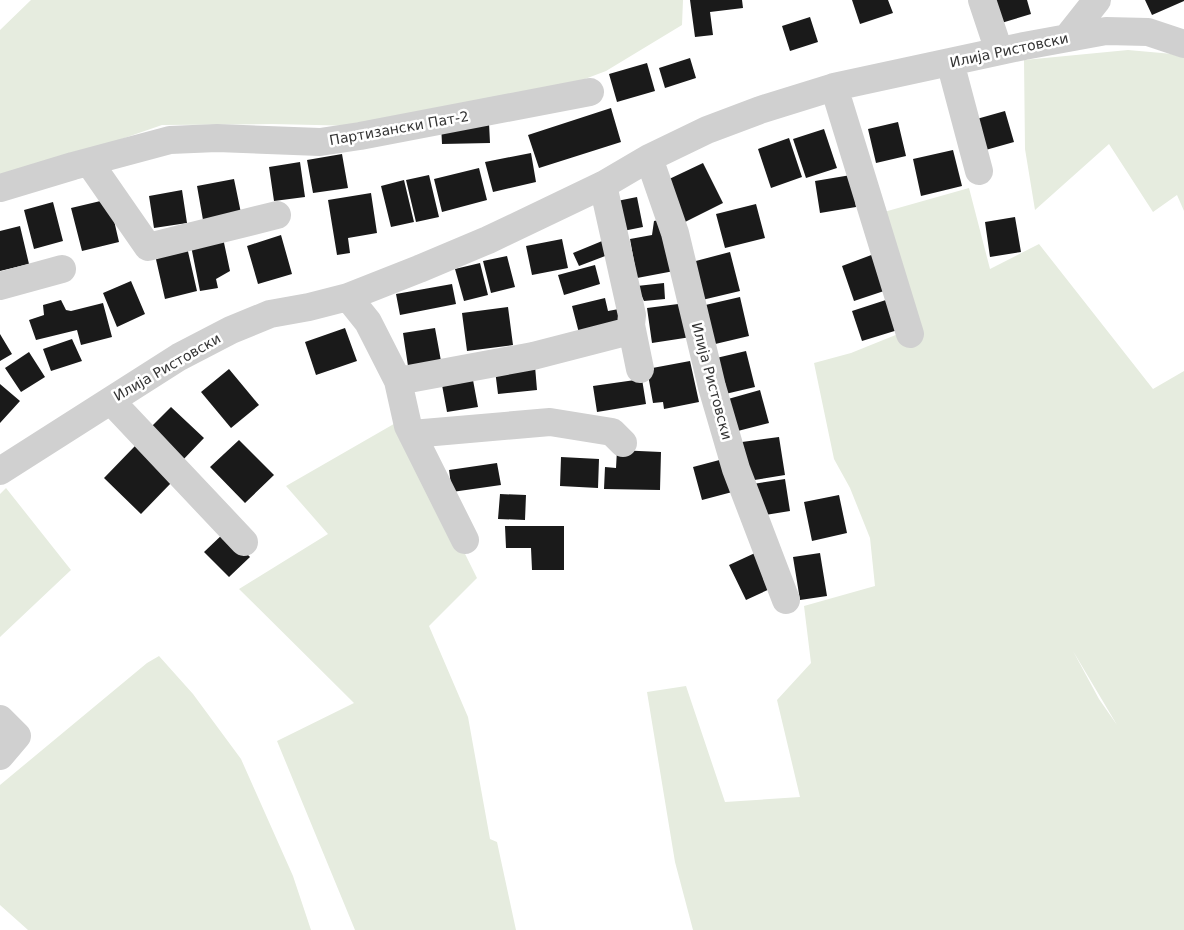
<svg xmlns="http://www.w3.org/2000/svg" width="1184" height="930" font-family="'DejaVu Sans',sans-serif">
<rect width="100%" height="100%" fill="#fff"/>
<path fill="#e6ecdf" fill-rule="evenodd" d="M31 0H683L682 25 606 71 532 99 359 126 272 124 162 125 0 181V30Z
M1128 50 1184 55V211L1177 195 1153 212 1109 144 1035 210 1025 149 1024 60Z
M969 188 990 269 1039 244 1153 389 1184 371V930H693L675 862 647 692 686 686 725 802 800 797 777 700 811 663 804 606 875 586 870 538 850 488 834 459 814 363 851 353 908 330 884 212ZM1073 651 1117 725 1099 699Z
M399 421 477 578 429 626 468 717 490 839 497 842 516 930H355L277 741 354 703 239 589 328 534 286 486Z
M6 488 71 570 0 637V494Z
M159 656 193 694 241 759 293 876 311 930H28L0 905V785L147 663Z"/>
<path fill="#1a1a1a" d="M690 0H742L743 8 710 12 713 35 695 37Z
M852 0H888L893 13 860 24Z
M990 0H1027L1031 14 998 24Z
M1145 0H1184V1L1152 15Z
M810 17 818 42 790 51 782 26Z
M690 58 696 78 665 88 659 68Z
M647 63 655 91 617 102 609 74Z
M611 108 621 142 539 168 528 135Z
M1005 111 1014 142 975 153 966 122Z
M898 122 906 156 876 163 868 129Z
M489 123 490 143 442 144 441 124Z
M824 129 837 168 806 178 793 139Z
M789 138 802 177 771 188 758 149Z
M953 150 962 186 921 196 913 159Z
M531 153 536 182 493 192 485 162Z
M342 154 348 188 313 193 307 160Z
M300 162 305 197 274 201 269 167Z
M703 163 723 203 685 222 665 181Z
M479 168 487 200 442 212 434 179Z
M429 175 439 217 416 222 406 180Z
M851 175 856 207 820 213 815 181Z
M234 179 241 213 203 220 197 186Z
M404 180 414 222 391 227 381 186Z
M182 190 187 223 154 228 149 196Z
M371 193 377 233 348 238 350 253 337 255 328 200Z
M637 197 643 227 623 231 617 201Z
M109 199 119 242 82 251 71 208Z
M53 202 63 241 34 249 24 210Z
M756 204 765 238 725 248 716 214Z
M1015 217 1021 252 990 257 985 222Z
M664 219 674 271 637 278 630 239 652 235 654 221Z
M20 226 29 264 0 271V231Z
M281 235 292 274 258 284 247 246Z
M223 238 230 271 216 279 218 288 200 291 191 246Z
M562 239 568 268 532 275 526 246Z
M607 239 613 253 579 266 573 253Z
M187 247 197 291 165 299 155 255Z
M730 252 740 291 702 300 692 262Z
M874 254 887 290 854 301 842 266Z
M507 256 515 287 491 293 483 261Z
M480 263 488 295 464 301 455 269Z
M595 265 600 284 564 295 558 275Z
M131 281 145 314 117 327 103 293Z
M664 283 665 299 644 301 637 286Z
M452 284 456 304 400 315 396 294Z
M740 297 749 336 711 345 701 306Z
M605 298 608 311 619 309 622 322 579 333 572 306Z
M892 298 901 329 862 341 852 311Z
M61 300 66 310 71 311 103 303 112 337 81 345 77 330 36 340 29 320 44 315 43 305Z
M686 303 691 337 652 343 647 308Z
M508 307 513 345 467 351 462 313Z
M345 328 357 361 316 375 305 342Z
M435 328 441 361 408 366 403 333Z
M0 334 12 354 0 361Z
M72 339 82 361 51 371 43 349Z
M746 351 755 387 721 395 712 359Z
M29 352 45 377 21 392 5 368Z
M690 361 699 402 664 409 663 402 653 403 647 369Z
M535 366 537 390 498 394 495 370Z
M229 369 259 405 231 428 201 392Z
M642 379 646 404 597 412 593 386Z
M473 380 478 407 447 412 442 385Z
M0 384 20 401 0 423Z
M760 390 769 423 730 433 721 401Z
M171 407 204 438 180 463 147 431Z
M779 437 785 475 748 481 742 442Z
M239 440 274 475 245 503 210 467Z
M135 446 172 482 141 514 104 478Z
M617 450 661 452 660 490 604 489 605 467 616 468Z
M561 457 599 459 598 488 560 486Z
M727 458 736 491 702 500 693 467Z
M497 463 501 485 452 492 449 470Z
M785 479 790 511 759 516 753 484Z
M500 494 526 495 525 520 498 519Z
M839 495 847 533 812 541 804 502Z
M505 526H564V570H532L531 548H506Z
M225 532 250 557 229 577 204 552Z
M755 553 772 588 746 600 729 565Z
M820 553 827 596 800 600 793 557Z"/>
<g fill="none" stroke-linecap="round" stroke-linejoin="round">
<path stroke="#d0d0d0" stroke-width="28" d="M982 0 999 51
M1067 38 1097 0
M950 62 979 171
M834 87 910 334
M649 158 675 233 712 387 736 469 786 600
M89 162 148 247 277 215
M0 188 73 166 170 140 217 138 320 142 360 136 590 92
M0 286 62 269
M348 297 368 322 398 381 408 426 465 540
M631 325 640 369
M398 381 533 356 626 332 631 325 632 315 603 185
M111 401 244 542
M412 434 550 422 612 432 623 443
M0 471 179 357 231 330 270 314 309 307 348 297 419 269 488 240 603 185 649 158 707 130 760 110 834 87 1024 46 1106 31 1148 32 1184 44
M0 719 17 736 0 756"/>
</g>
<g text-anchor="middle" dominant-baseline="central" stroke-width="5" stroke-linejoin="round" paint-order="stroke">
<g font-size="14" fill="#333" stroke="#fff">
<text transform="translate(1009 50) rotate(-12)">Илија Ристовски</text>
<text transform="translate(399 128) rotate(-10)">Партизански Пат-2</text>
<text transform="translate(167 367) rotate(-30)">Илија Ристовски</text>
<text transform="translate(712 381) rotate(75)">Илија Ристовски</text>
</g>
</g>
</svg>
